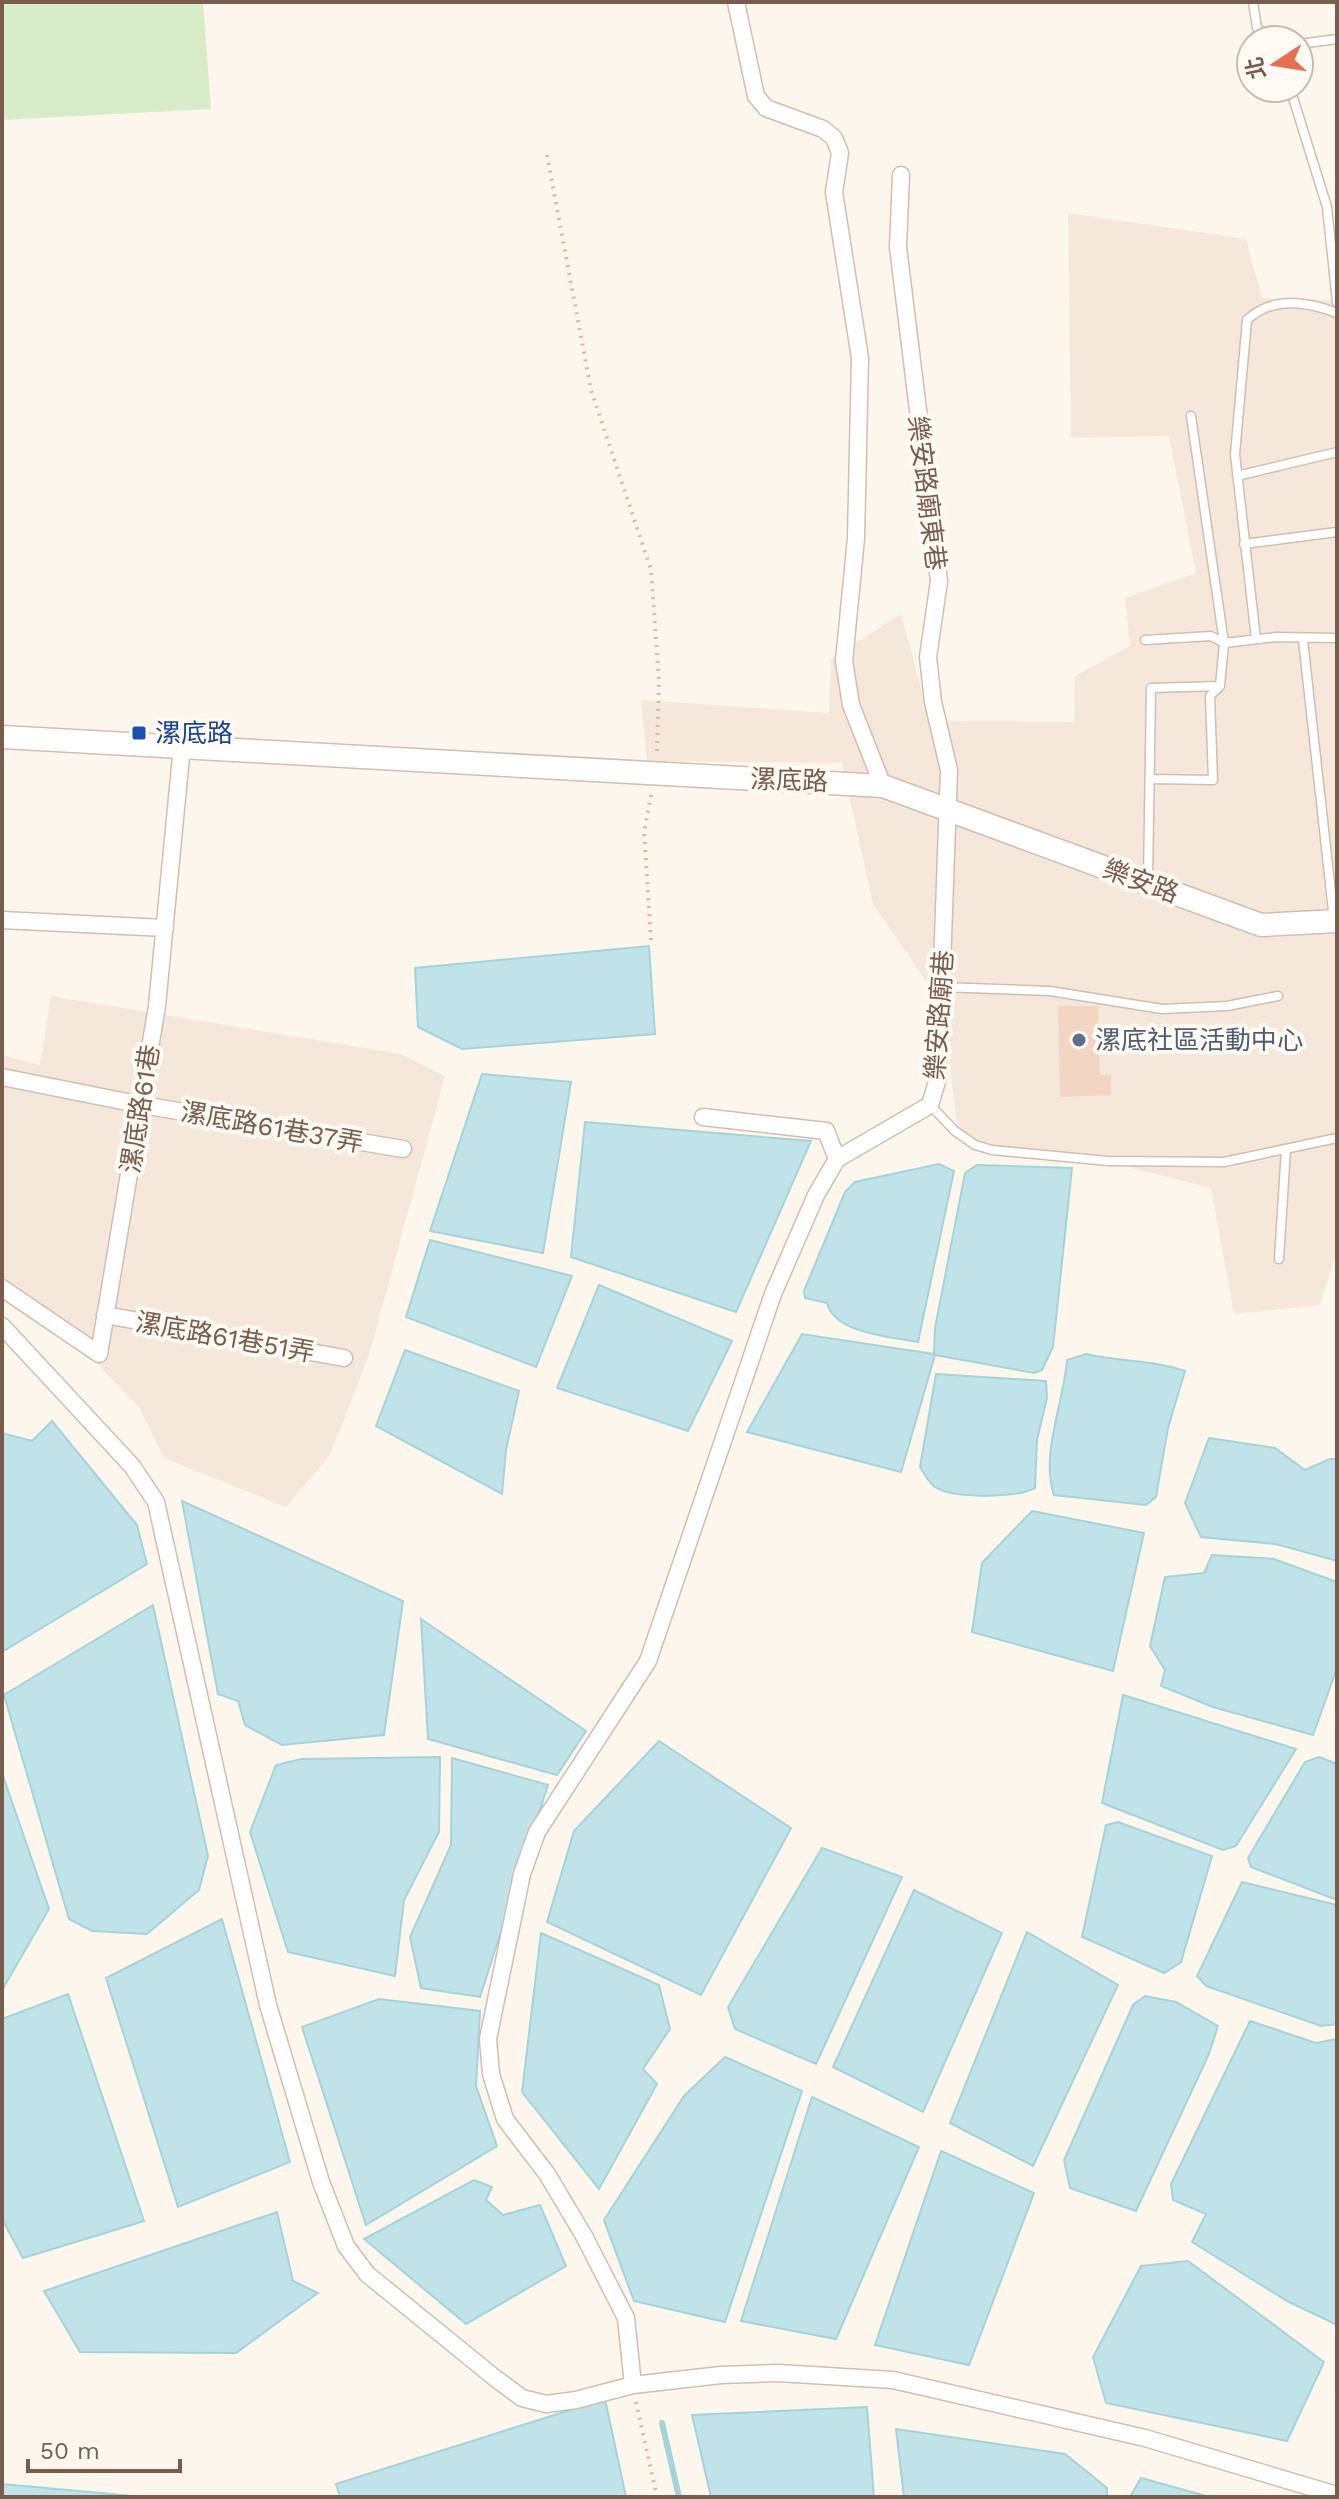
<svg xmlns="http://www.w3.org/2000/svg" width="1339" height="2499" font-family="'Work Sans','Noto Sans TC',sans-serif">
<rect width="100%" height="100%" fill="#fdf6ec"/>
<path fill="#f5e8da" d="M1068 213 1246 239 1262 298 1337 300V1250L1320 1305 1234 1314 1211 1188 1120 1165 959 1140 942 1005 873 904 842 763 647 761 641 700 829 713 831 659 901 614 930 721 1074 722 1075 676 1130 646 1125 598 1196 573 1169 436 1071 438Z
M51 996 401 1054 445 1076 369 1355 330 1455 286 1507 164 1458 139 1407 68 1334 2 1288V1055L40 1065Z"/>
<path fill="#d8ecc9" d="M2 2H203L211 109 2 120Z"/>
<path fill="#bfe3e8" stroke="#a5d3da" stroke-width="2" d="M649 946 655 1034 462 1049 418 1027 415 968Z
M482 1074 571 1082 543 1253 430 1231Z
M585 1122 811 1141 736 1312 571 1257Z
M939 1164 954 1171 918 1342C891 1337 834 1333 827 1303L805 1298 804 1291 845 1192 855 1182Z
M977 1165 1072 1168 1053 1347 1042 1370 1034 1373 935 1355 901 1472 747 1432 802 1334 934 1354 935 1328 965 1173Z
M430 1240 572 1276 536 1367 406 1317Z
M599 1285 732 1341 688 1431 557 1388Z
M405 1350 519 1391 506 1450 502 1494 376 1426Z
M1086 1354C1120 1362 1153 1360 1185 1371L1168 1428 1156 1497 1146 1505 1054 1495C1040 1455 1064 1402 1067 1360Z
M936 1374 1046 1381 1047 1398 1037 1440 1035 1488C1016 1498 954 1499 935 1487 929 1483 924 1473 920 1467Z
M52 1421 137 1525 147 1564 2 1652V1433L32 1441Z
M1209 1438 1275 1448 1305 1470 1330 1459H1337V1561L1276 1544 1201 1537 1185 1503Z
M182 1501 403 1601 384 1735 282 1745 245 1725 238 1701 218 1694Z
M1032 1511 1144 1533 1113 1671 972 1632 982 1563Z
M1212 1555 1274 1559 1337 1582V1668L1313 1735 1213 1707 1161 1686 1165 1670 1150 1646 1165 1577 1204 1573Z
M153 1605 208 1856 199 1890 147 1934 92 1931 69 1919 4 1695Z
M421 1619 586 1731 557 1775 428 1739Z
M1123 1695 1296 1749 1236 1846 1223 1850 1102 1803Z
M659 1741 791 1828 701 1995 547 1922 574 1831Z
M440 1757 439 1832 404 1900 395 1976 288 1952 250 1832 276 1765 301 1759Z
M1319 1757 1337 1764V1900L1251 1867 1248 1858 1305 1762Z
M452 1758 548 1785 480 1997 421 1988 410 1937 451 1845Z
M2 1773 49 1909 2 1990Z
M1118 1822 1212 1856 1181 1962 1164 1973 1082 1937 1106 1825Z
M822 1848 902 1877 816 2064 735 2029 728 2007Z
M1242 1882 1337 1905V2024L1321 2026 1206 1986 1197 1976Z
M914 1890 1002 1933 923 2112 833 2067Z
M222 1919 290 2162 178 2207 106 1978Z
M1027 1932 1118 1985 1033 2166 950 2123Z
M541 1933 659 1985 670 2029 643 2069 657 2084 599 2189 522 2092Z
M68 1994 144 2221 23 2258 2 2219V2019Z
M1145 1996 1176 2002 1218 2026 1209 2054 1136 2211 1070 2188 1064 2160 1133 2005Z
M379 1999 480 2011 476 2086 497 2146 366 2225 302 2027Z
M1250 2021 1316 2043 1337 2039V2325L1287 2301 1192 2242 1206 2214 1173 2200 1171 2184Z
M725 2057 802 2091 725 2322 634 2301 604 2220 684 2096Z
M812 2097 919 2147 836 2339 741 2321Z
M941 2151 1034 2193 969 2365 875 2345Z
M474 2180 492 2187 486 2200 503 2215 540 2205 566 2266 466 2324 364 2239Z
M277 2212 293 2281 318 2293 236 2353 80 2352 44 2291Z
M1188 2261 1324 2362 1287 2441 1106 2403 1093 2357 1141 2266Z
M605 2399 626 2497H340L336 2484Z
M867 2407 874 2497H711L692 2415Z
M896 2429 1065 2454 1107 2488V2497H904Z
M1141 2478 1210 2497H1130Z
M2 2484 144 2497H2Z"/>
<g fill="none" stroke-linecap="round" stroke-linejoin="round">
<path stroke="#a5d3da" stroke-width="6" d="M662 2423 679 2497"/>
</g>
<path fill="#f3d5c3" d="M1058 1006H1098L1100 1075H1111V1095L1060 1097Z"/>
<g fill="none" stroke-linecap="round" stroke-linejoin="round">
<g stroke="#d1beb0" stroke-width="11">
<path id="service" d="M1253 2 1257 28 1271 40
M1299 44 1337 39
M1290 88 1327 207 1337 302
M1237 476 1337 452
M1244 544 1337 532
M1256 639 1235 454 1247 320C1272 296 1306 301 1337 313
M1145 640 1211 636 1224 643 1276 637 1337 638
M1303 640 1334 920
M1152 779 1213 780 1210 696 1220 686 1224 643 1191 416
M1148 880 1151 688 1220 686
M942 987 1050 991 1162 1009 1227 1006 1278 996
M930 1105 955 1131 975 1145 992 1150 1108 1161 1224 1162 1337 1138
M1279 1259 1286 1149"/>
</g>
<g stroke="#d1beb0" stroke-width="19">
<path id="minor" d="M736 2 756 96 766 108 823 129 834 138 840 153 834 192 860 358 856 538 844 661 851 705 883 786
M2 920 165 928
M2 1077 142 1105 403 1149
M703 1117 826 1131 837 1159 930 1105 938 1078 949 770 933 702 928 657 939 581 898 247 901 175
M2 1288 99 1354 157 1006 182 746
M105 1315 344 1358
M2 1326 132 1466 156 1502 268 2005 321 2182 346 2246 367 2274 495 2378 522 2398 546 2404 576 2400 633 2385 721 2375 778 2373 893 2380 1145 2438 1337 2495
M633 2385 626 2318 584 2236 547 2174 505 2119 491 2074 488 2039 522 1874 537 1832 648 1661 773 1294 816 1195 837 1159"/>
</g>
<g stroke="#d1beb0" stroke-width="25">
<path id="tertiary" d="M2 737 883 786 1261 925 1337 921"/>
</g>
<path stroke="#d9b8a5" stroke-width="4" stroke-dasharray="2 6" stroke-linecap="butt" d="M547 155 591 390 651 570 659 680 657 755
M651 940 644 832 652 791
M636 2402 657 2497"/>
<use href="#service" stroke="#fff" stroke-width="8"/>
<use href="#minor" stroke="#fff" stroke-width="16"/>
<use href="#tertiary" stroke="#fff" stroke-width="22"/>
</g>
<rect fill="#1a4fb4" stroke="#fffaf3" stroke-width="3" x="131" y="725" width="16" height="16" rx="4"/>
<circle fill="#5c6f8a" stroke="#fffaf3" stroke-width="3" cx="1079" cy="1040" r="8"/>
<g text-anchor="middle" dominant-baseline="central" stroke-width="8" stroke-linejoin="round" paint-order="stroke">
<g font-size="26" fill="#7a5c4d" stroke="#fffaf3">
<text transform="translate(927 493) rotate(83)">樂安路廟東巷</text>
<text transform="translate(789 780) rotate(2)">漯底路</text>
<text transform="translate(1141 881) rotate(20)">樂安路</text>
<text transform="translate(939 1015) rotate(-86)">樂安路廟巷</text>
<text transform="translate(140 1109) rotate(-81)">漯底路61巷</text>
<text transform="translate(272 1127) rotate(10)">漯底路61巷37弄</text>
<text transform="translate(225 1337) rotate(10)">漯底路61巷51弄</text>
</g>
<g font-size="26" fill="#164399" stroke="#fffaf3" text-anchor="start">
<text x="155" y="733">漯底路</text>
</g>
<g font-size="26" fill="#4e5e75" stroke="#fffaf3" text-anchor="start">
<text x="1095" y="1040">漯底社區活動中心</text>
</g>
</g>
<rect width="1339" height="2499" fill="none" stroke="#7a5c4d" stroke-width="8"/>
<g transform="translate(1275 64) rotate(258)"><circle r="38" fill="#fffaf3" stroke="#cabbb1" stroke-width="2"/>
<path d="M0-6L14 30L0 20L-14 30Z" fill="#e76f51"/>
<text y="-12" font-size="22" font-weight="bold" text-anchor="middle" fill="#7a5c4d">北</text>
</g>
<path d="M28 2459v12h152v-12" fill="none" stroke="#7a5c4d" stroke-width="4"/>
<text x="40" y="2459" font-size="24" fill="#7a5c4d" stroke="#fffaf3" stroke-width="6" paint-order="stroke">50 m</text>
</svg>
